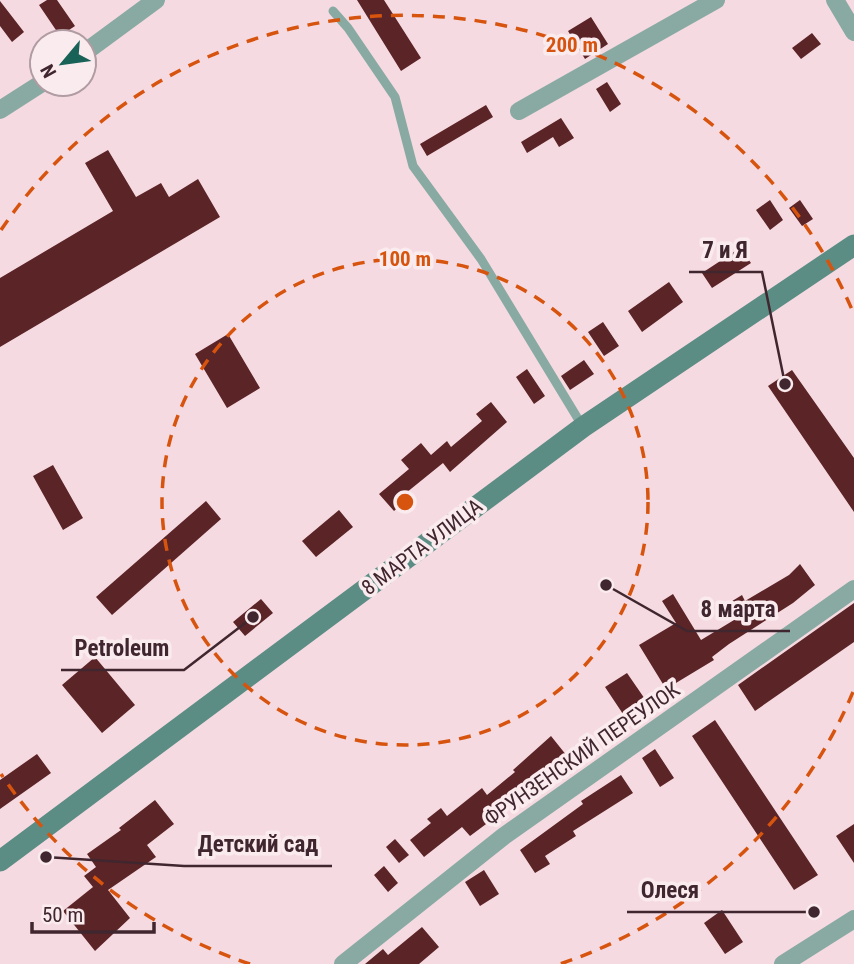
<svg xmlns="http://www.w3.org/2000/svg" width="854" height="964" font-family="'Roboto Condensed',sans-serif">
<rect width="100%" height="100%" fill="#f6dae1"/>
<path fill="#5b2426" d="M47 0H57L75 26 60 36 39 5Z
M357 0H384L421 58 401 71Z
M0 1 24 32 12 42 0 26Z
M591 17 608 44 585 59 568 31Z
M812 33 821 44 801 59 792 48Z
M607 82 621 104 610 112 596 89Z
M486 105 493 117 427 156 420 144Z
M561 118 574 138 559 147 553 137 527 153 521 142Z
M108 150 136 197 161 183 169 197 198 179 220 217 0 347V278L113 211 85 163Z
M770 200 783 220 770 230 756 210Z
M800 200 813 219 802 226 789 208Z
M740 248 751 263 712 288 702 273Z
M669 282 683 302 642 332 628 311Z
M603 322 619 346 604 356 588 332Z
M228 334 260 388 227 408 195 354Z
M584 360 594 374 570 390 561 376Z
M527 369 545 396 534 404 516 377Z
M792 370 854 458V512L768 386Z
M491 402 507 422 450 472 443 463 401 497 405 501 394 511 379 494 409 469 401 460 421 443 431 455 447 441 451 447 482 421 476 414Z
M53 465 83 518 63 530 33 476Z
M206 501 221 519 112 615 96 597Z
M339 510 353 527 316 557 302 541Z
M800 564 815 585 793 603 729 644 712 657 714 660 666 689 639 645 676 623 662 601 673 594 701 640 739 617 729 603 742 595 745 601 789 575Z
M261 599 273 613 245 636 233 622Z
M854 603V642L755 711 738 685Z
M95 657 135 705 102 733 62 685Z
M627 673 647 702 625 717 605 687Z
M715 720 818 875 794 890 692 736Z
M551 736 571 761 470 836 462 827 424 857 410 840 431 823 427 819 441 808 447 816 482 788 487 795 515 772 513 770Z
M655 749 674 778 660 787 642 758Z
M37 754 51 773 0 809V780Z
M621 775 633 793 573 831 576 836 545 856 550 864 535 873 520 850 583 804 581 801Z
M155 800 174 824 147 845 156 857 108 890 130 918 95 951 63 911 93 887 84 876 96 867 87 854 121 830 119 828Z
M854 824V863L836 836Z
M395 839 409 855 399 863 386 847Z
M384 866 398 883 388 892 374 875Z
M484 870 499 894 480 906 465 882Z
M722 910 743 942 725 954 704 923Z
M422 927 439 947 419 964H365L383 949 388 955Z"/>
<g fill="none" stroke-linecap="round" stroke-linejoin="round">
<path stroke="#89aaa3" stroke-width="9" d="M333 11 348 28 395 97 413 166 481 259 583 427"/>
<path stroke="#89aaa3" stroke-width="18" d="M835 0 854 32
M84 53 156 0
M0 110 42 83
M519 111 716 0
M343 964 504 836 854 589
M783 964 854 919"/>
<path stroke="#5c8d84" stroke-width="21" d="M0 861 583 427 854 245"/>
</g>
<g fill="none" stroke="#d7540f" stroke-width="3.5" stroke-dasharray="12 9">
<circle cx="405" cy="502" r="243"/>
<path d="M853 692A487 487 0 0 1 560 964M250 964A487 487 0 0 1 1 774M1 230A487 487 0 0 1 853 312"/>
</g>
<g text-anchor="middle" dominant-baseline="central" stroke-width="7" stroke-linejoin="round" paint-order="stroke">
<g font-size="21" fill="#40262e" stroke="#faebef">
<text transform="translate(422 547) rotate(-37)">8 МАРТА УЛИЦА</text>
<text transform="translate(582 754) rotate(-35)">ФРУНЗЕНСКИЙ ПЕРЕУЛОК</text>
</g>
</g>
<circle cx="405" cy="502" r="10" fill="#d7540f" stroke="#faebef" stroke-width="3.5"/>
<g font-size="21" text-anchor="middle" font-weight="bold" fill="#d7540f" stroke="#faebef" stroke-width="7" stroke-linejoin="round" paint-order="stroke">
<text x="572" y="52">200 m</text>
<text x="405" y="266">100 m</text>
</g>
<path fill="none" stroke="#40262e" stroke-width="2.5" d="M785 384L762 272H689M606 585L687 631H790M253 617L184 670H61M46 857L184 866H332M814 912L713 912H627"/>
<g fill="#40262e" stroke="#faebef" stroke-width="2.5">
<circle cx="785" cy="384" r="7"/>
<circle cx="606" cy="585" r="7"/>
<circle cx="253" cy="617" r="7"/>
<circle cx="46" cy="857" r="7"/>
<circle cx="814" cy="912" r="7"/>
</g>
<g font-size="23" text-anchor="middle" font-weight="bold" fill="#40262e" stroke="#faebef" stroke-width="7" stroke-linejoin="round" paint-order="stroke">
<text x="725" y="258">7 и Я</text>
<text x="738" y="617">8 марта</text>
<text x="122" y="656">Petroleum</text>
<text x="258" y="852">Детский сад</text>
<text x="670" y="898">Олеся</text>
</g>
<g transform="translate(63 63) rotate(241)"><circle r="33" fill="#faebef" stroke="#b09ca2" stroke-width="2"/>
<path d="M0-5L12 26L0 18L-12 26Z" fill="#196257"/>
<text y="-10" font-size="19" font-weight="bold" text-anchor="middle" fill="#40262e">N</text>
</g>
<path d="M32 922v10h122v-10" fill="none" stroke="#40262e" stroke-width="3.5"/>
<text x="42" y="922" font-size="21" fill="#40262e" stroke="#faebef" stroke-width="5" paint-order="stroke">50 m</text>
</svg>
